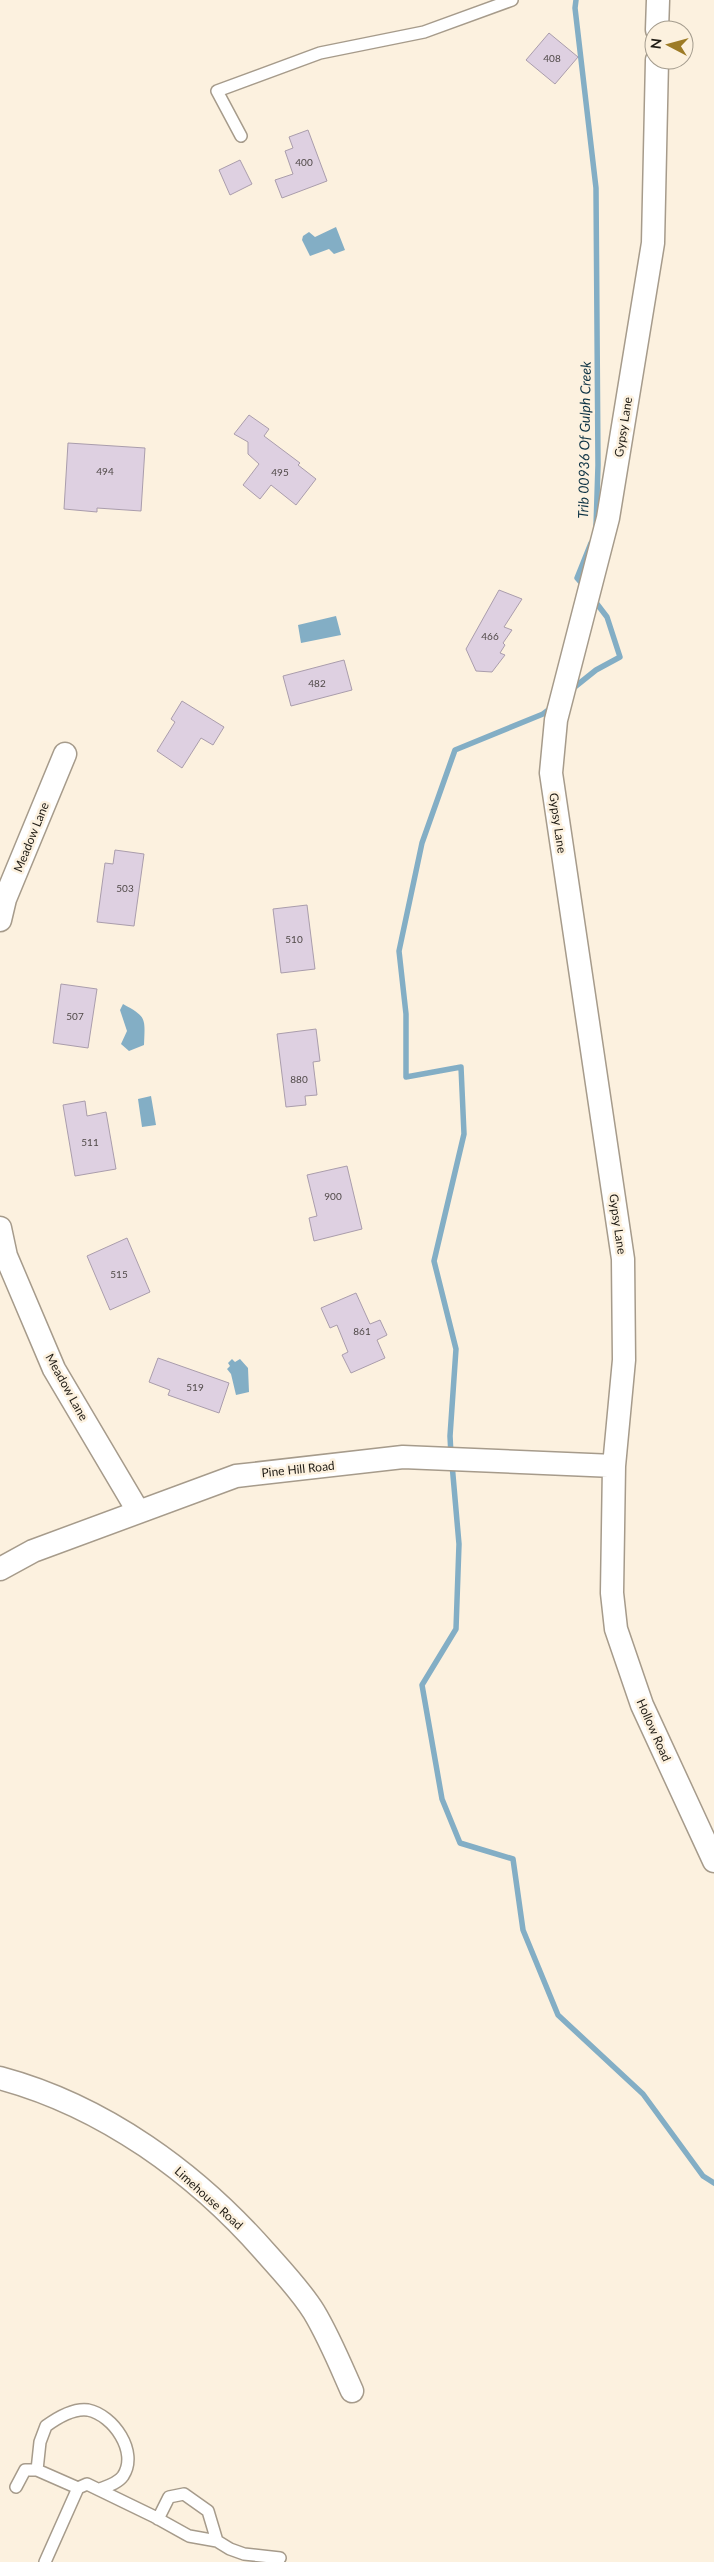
<svg xmlns="http://www.w3.org/2000/svg" width="714" height="2562" font-family="Lato,sans-serif">
<rect width="100%" height="100%" fill="#fcf1df"/>
<path fill="#83aec5" d="M336 227 345 250 334 254 329 249 310 256 302 240 303 236 309 232 315 237Z
M336 616 341 635 301 643 298 625Z
M123 1004C147 1017 145 1018 144 1045L129 1051 121 1044 127 1031 120 1010Z
M151 1096 156 1125 142 1127 138 1099Z
M232 1359 235 1362 240 1359 248 1368 249 1392 236 1395 231 1374 227 1369 230 1366 228 1363Z"/>
<g fill="none" stroke-linecap="round" stroke-linejoin="round">
<path stroke="#83aec5" stroke-width="5.5" d="M576 0 575 8 596 188 598 465 596 527
M584 586 577 578 591 543
M571 690 596 670 620 657 607 617 594 600
M451 1455 450 1436 456 1349 434 1261 464 1134 461 1067 406 1077V1014L399 951 422 843 455 750 543 714 551 708
M452 1464 459 1544 456 1629 422 1685 442 1799 460 1843 513 1859 523 1930 558 2015 643 2094 703 2176 714 2183"/>
</g>
<path fill="#ded0e1" stroke="#aa9dac" d="M549 33 578 57 555 84 526 60Z
M308 130 327 181 282 198 275 180 293 174 285 151 293 148 289 137Z
M240 160 252 184 230 195 219 170Z
M249 415 269 429 264 436 300 463 298 465 316 479 296 505 271 485 260 499 243 485 259 464 248 454V442L234 434Z
M68 443 145 448 141 511 97 508V512L64 509Z
M499 590 522 599 504 627 512 630 503 643 505 645 500 653 505 655 492 672 476 671 466 649Z
M344 660 352 690 291 706 283 676Z
M182 701 224 727 213 745 201 738 182 768 157 751 175 722 171 719Z
M115 850 144 854 134 926 97 922 105 863 113 864Z
M307 905 315 969 281 973 273 909Z
M61 984 97 989 88 1048 53 1043Z
M316 1029 320 1061 313 1062 317 1095 305 1096 306 1105 286 1107 277 1034Z
M85 1101 87 1116 106 1112 116 1169 75 1176 63 1105Z
M347 1166 362 1229 314 1241 309 1218 317 1216 307 1175Z
M127 1238 150 1292 110 1310 87 1256Z
M356 1293 370 1324 380 1320 387 1335 377 1340 385 1358 351 1373 342 1355 348 1352 337 1325 330 1328 321 1308Z
M158 1358 229 1383 219 1413 168 1395 170 1390 149 1382Z"/>
<g fill="none" stroke-linecap="round" stroke-linejoin="round">
<g stroke="#a69b8b" stroke-width="14">
<path id="lane" d="M241 136 217 91 320 53 424 32 512 0
M37 2470 40 2442 46 2426C57 2418 74 2408 88 2410 113 2415 139 2452 123 2476 118 2483 108 2486 100 2489
M16 2487 25 2470H37L78 2488
M158 2519 169 2497 184 2494 208 2511 217 2541
M45 2562 78 2488 87 2484 153 2516 189 2536 217 2541 230 2549 244 2554 280 2558"/>
</g>
<g stroke="#a69b8b" stroke-width="25">
<path id="street" d="M657 30 658 0
M657 60 653 243 608 518 556 720 551 773 623 1259 624 1360 614 1466 612 1593 616 1629 642 1705 714 1861
M0 920 5 899 65 754
M0 1228 6 1256 54 1369 138 1511
M0 1569 33 1551 236 1476 403 1457 614 1466
M0 2078C104 2106 196 2173 266 2253 283 2272 301 2291 314 2312 329 2337 340 2364 352 2391"/>
</g>
<use href="#lane" stroke="#fff" stroke-width="11"/>
<use href="#street" stroke="#fff" stroke-width="22"/>
</g>
<g text-anchor="middle" dominant-baseline="central" stroke-width="5" stroke-linejoin="round" paint-order="stroke">
<g font-size="10" fill="#504948">
<text x="552" y="58">408</text>
<text x="304" y="162">400</text>
<text x="105" y="471">494</text>
<text x="280" y="472">495</text>
<text x="490" y="636">466</text>
<text x="317" y="683">482</text>
<text x="125" y="888">503</text>
<text x="294" y="939">510</text>
<text x="75" y="1016">507</text>
<text x="299" y="1079">880</text>
<text x="90" y="1142">511</text>
<text x="333" y="1196">900</text>
<text x="119" y="1274">515</text>
<text x="362" y="1331">861</text>
<text x="195" y="1387">519</text>
</g>
<g font-size="12" fill="#201c15" stroke="#fcf1df">
<text transform="translate(623 427) rotate(-81)">Gypsy Lane</text>
<text transform="translate(558 823) rotate(82)">Gypsy Lane</text>
<text transform="translate(31 837) rotate(-68)">Meadow Lane</text>
<text transform="translate(618 1224) rotate(82)">Gypsy Lane</text>
<text transform="translate(67 1387) rotate(61)">Meadow Lane</text>
<text transform="translate(298 1469) rotate(-6)">Pine Hill Road</text>
<text transform="translate(654 1730) rotate(66)">Hollow Road</text>
<text transform="translate(209 2198) rotate(42)">Limehouse Road</text>
</g>
<g font-size="14" font-style="italic" fill="#0c3244" stroke="#fcf1df">
<text transform="translate(584 440) rotate(-89)">Trib 00936 Of Gulph Creek</text>
</g>
</g>
<g transform="translate(669 45) rotate(276)"><circle r="24" fill="#fcf1df" stroke="#a49c8e"/>
<path d="M0-4L9 19L0 12L-9 19Z" fill="#9d7b26"/>
<text y="-8" font-size="14" font-weight="bold" text-anchor="middle" fill="#201c15">N</text>
</g>
</svg>
